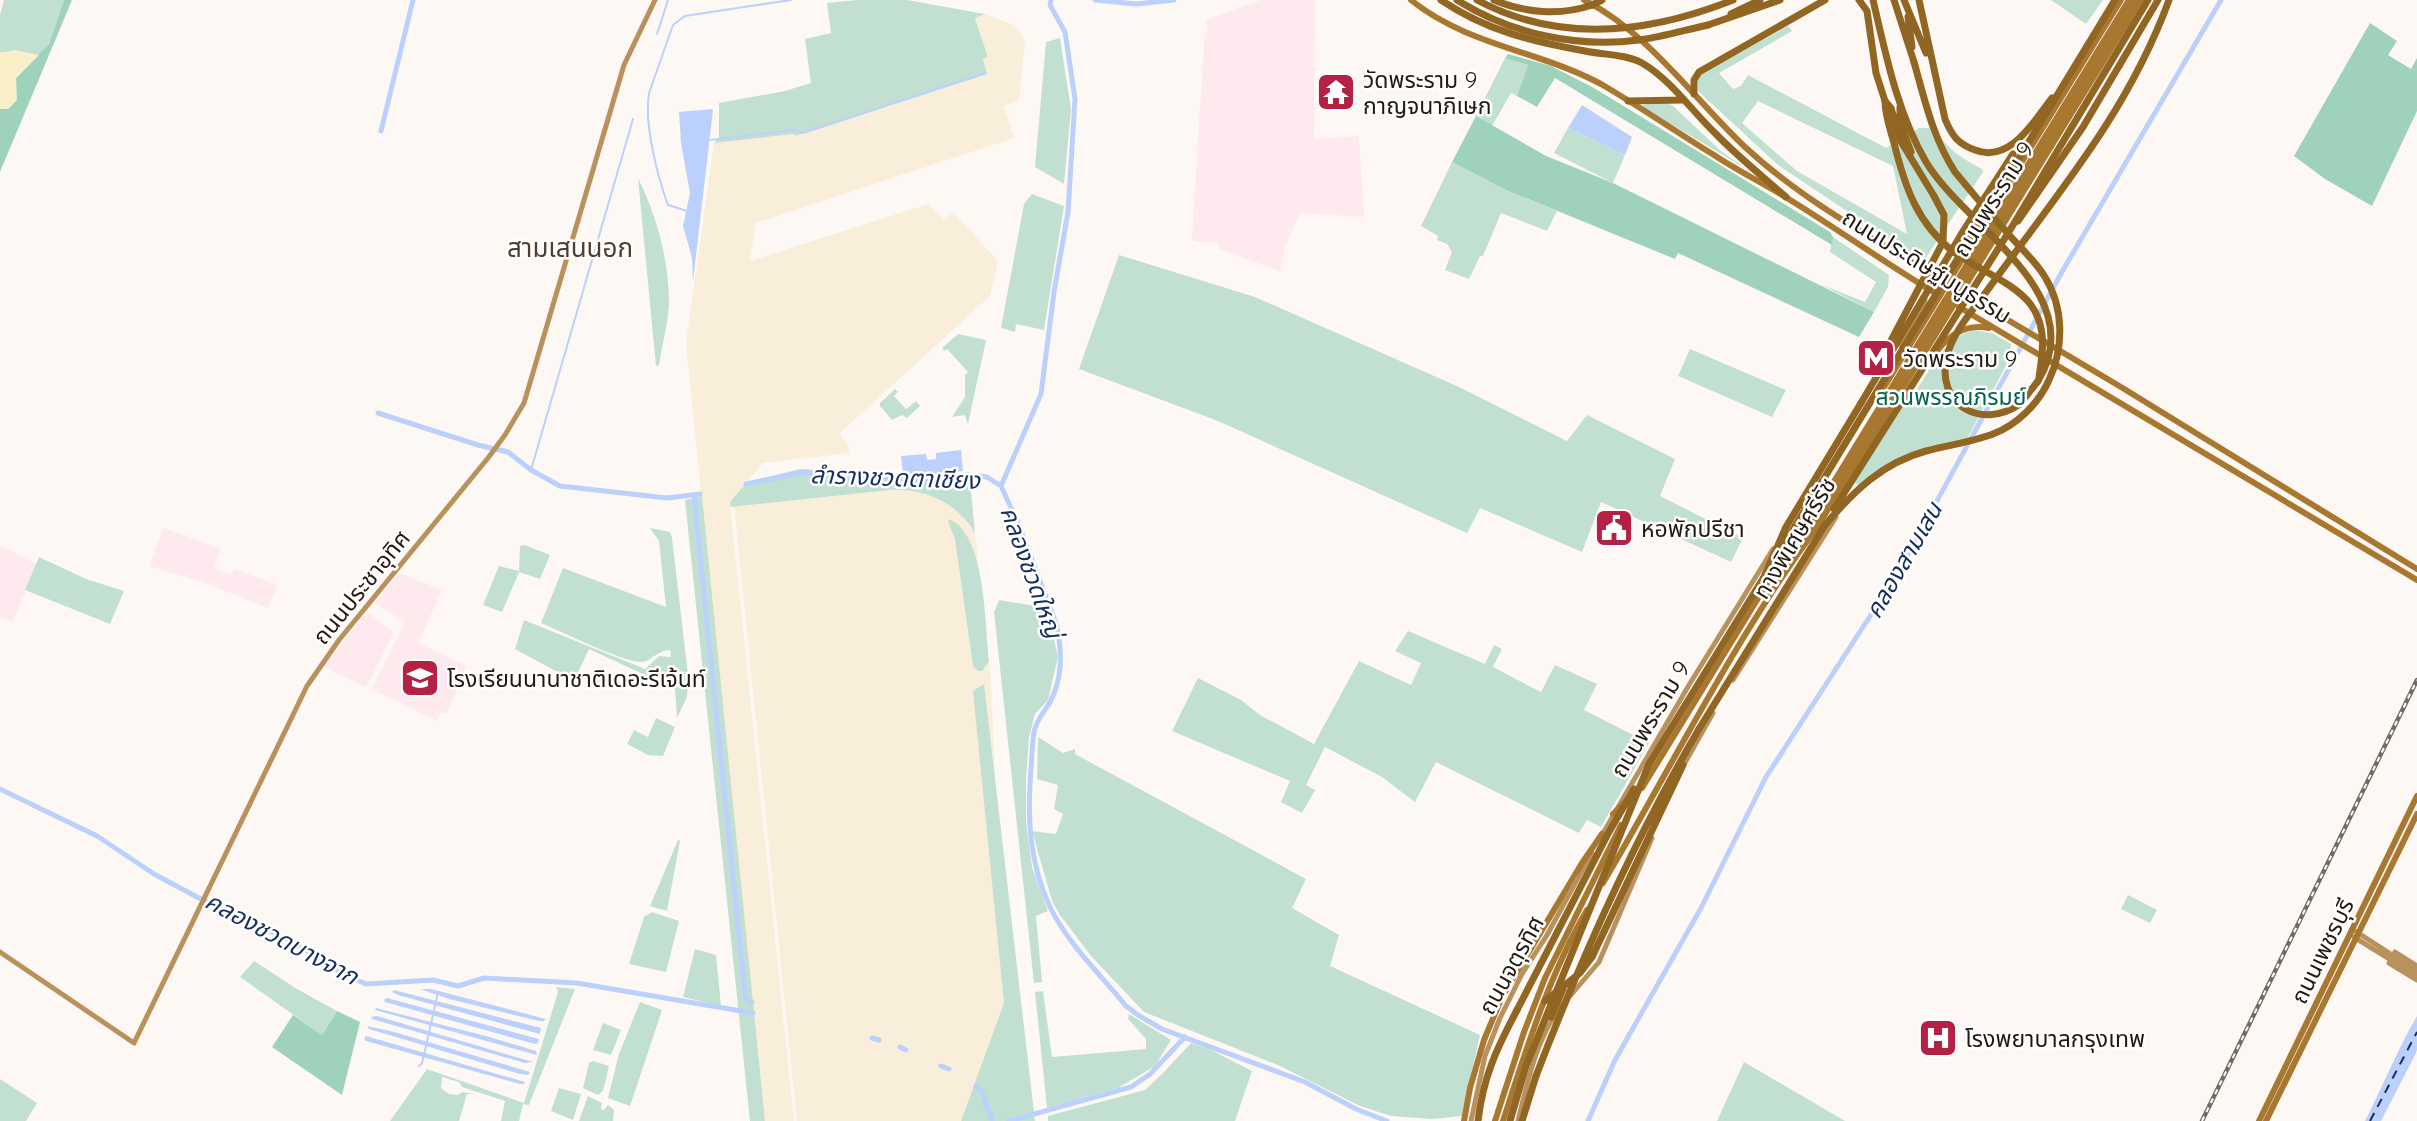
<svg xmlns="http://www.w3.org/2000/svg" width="2417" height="1121" font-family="Quicksand,'Noto Sans Thai',sans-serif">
<rect width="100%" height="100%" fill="#fef8f4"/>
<path fill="#f9eed9" d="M985 14 1014 25 1025 41 1019 100 1004 106 1014 138 756 223 750 261 928 204 944 221 953 212 998 261 990 296 841 432V437L848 445 850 453 763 463 730 502 794 1121H765L686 343 714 143 794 134 795 136 987 74 983 59 988 57 975 17Z
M890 490H910L938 498 959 513 975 533 991 681 1004 1003 961 1121H797L734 507Z"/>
<path fill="#fee9ef" d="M1261 0H1315L1314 139 1359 136 1364 217 1300 213 1285 246 1280 271 1219 249V243L1197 242 1193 241 1192 236 1204 44 1207 33 1206 20Z
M163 528 221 549 214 569 232 574 235 569 277 585 268 608 208 584 150 566Z
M0 545 36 564 13 622 0 617Z
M400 573 442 590 418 643 466 666 447 714 441 712 437 721 372 689 405 622 375 603Z
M367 612 394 632 366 687 323 667Z"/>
<path fill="#c2e0d1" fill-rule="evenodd" d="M4 0H64L49 44 38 56 2 52 0 53V15Z
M857 0H907L985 14 975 18 988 57 983 59 987 74 795 136 794 134 714 143 719 138V103L785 91 811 83 805 39 831 33 827 3Z
M2051 0H2103L2086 24Z
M1788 26 1792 31 1719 73 1733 89 1741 86 1748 75 1886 148 1919 128H1934C1946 148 1961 158 1982 169L1983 172 1923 262 1778 165 1698 91V79L1703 73ZM1758 101 1893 166 1907 234 1797 171 1742 123Z
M1060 38 1071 109 1064 184 1035 167 1046 42Z
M1505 58 1528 65 1517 96 1511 93 1492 126 1476 116Z
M1659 101 1672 105 1721 151 1748 170 1641 106Z
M1568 128 1625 155 1613 183 1554 153Z
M1452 162 1506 190 1557 211 1547 231 1501 213 1483 256H1480L1469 279 1445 270 1452 252 1447 244 1437 240 1438 236 1421 226Z
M638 178C657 216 668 258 669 300 669 321 662 344 659 365L656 366Z
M1032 194 1064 206 1044 330 1016 324 1015 332 1001 328 1024 204Z
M1833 237 1889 275 1888 287 1874 312 1820 284 1865 302 1876 282 1830 252Z
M1119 255 1255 297 1459 387 1567 441 1587 415 1675 459 1660 496 1743 538 1731 562 1601 502 1582 552 1480 508 1467 533 1218 421 1079 369Z
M1973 330 1992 333 2011 344 2008 362 1967 439 1920 451 1858 485 1855 483V479L1901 407 1917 393V389C1933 366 1944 339 1973 330Z
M958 334 986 340 968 424 965 415 952 417 965 397V375L968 372 947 349 944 351 942 348Z
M1690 349 1786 390 1772 417 1678 376Z
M895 389 898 392 894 396 906 409 916 401 920 406 907 418 902 415 892 420 880 406V403Z
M800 469 923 478 969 472 975 533C957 503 925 488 890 490L731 507 730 502 747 482Z
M702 496 765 1121H750L685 500Z
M949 519C986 533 985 627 989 661L982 671H978L973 666 955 539 948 522Z
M650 528 670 532 672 538 688 675 687 697 677 718 675 689 589 649 574 681 515 649 524 620 645 669 659 656 671 657 670 650C657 650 650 663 640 662 618 660 565 633 541 623L563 568 666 607 659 541Z
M525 545 550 555 540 579 519 572 502 612 483 605 499 566 519 571 520 546Z
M39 557 86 579 124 591 110 624 25 590Z
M999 600 1047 608 1058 657 1048 700 1035 714 1029 737 1026 780V822L1032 867 1048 911 1036 916 1042 982 1034 983 994 612Z
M1408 631 1485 664 1494 645 1502 649 1493 667 1541 692 1555 665 1597 684 1584 710 1649 743 1601 827 1587 820 1579 833 1436 762 1415 802 1382 777 1325 747 1306 785 1315 790 1302 813 1281 802 1290 781 1172 731 1198 678 1241 700 1260 715 1314 744 1359 661 1411 685 1421 663 1395 651Z
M984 684 1035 1121H961L1004 1003 973 691Z
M656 718 675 727 663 756 648 755 627 744 634 730 648 737Z
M1038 737 1063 753 1075 749V754L1306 879 1292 908 1339 935 1330 966 1480 1035 1462 1116 1432 1119 1391 1116 1360 1106 1278 1065 1144 1012 1091 956 1060 915 1052 901 1032 831 1056 834 1063 814 1054 809 1058 785 1037 779Z
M678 840 680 841 667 911 650 906Z
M2128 895 2157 910 2150 923 2121 909Z
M652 912 679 921 666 972 629 964 644 917Z
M695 949 716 955 721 1006 683 997Z
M254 961 297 989 337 1011 322 1035 240 977Z
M556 987 575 989 529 1105 523 1104 519 1121H501L505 1101 462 1087 459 1082 442 1077 441 1088 449 1094 458 1095 462 1092 474 1094H467L459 1121H390L427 1069 524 1103 558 992Z
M1043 991 1052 1057 1146 1049V1039L1128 1019 1129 1014 1171 1040 1155 1066 1118 1088 1047 1108 1035 992Z
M640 1002 662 1010 630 1106 608 1098 619 1054Z
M603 1023 621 1030 611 1055 593 1050Z
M1191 1043 1209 1049 1252 1071 1235 1121H1048V1116L1145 1090 1164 1072Z
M593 1061 609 1066 603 1091 598 1095 583 1088 589 1063Z
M1744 1062 1845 1121H1717Z
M0 1079 37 1103 26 1121H0Z
M559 1088 581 1094 573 1120 551 1111Z
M588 1096 602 1103 601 1109 604 1110 608 1105 614 1110 613 1121H579Z"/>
<path fill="#9ed2ba" d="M64 0H72L0 172V109H8L16 78 49 44Z
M2370 23 2397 41 2388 55 2411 69 2417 58V111L2372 206 2325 179 2294 156Z
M1508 54 1551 66 1594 88 1830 232 1833 237 1832 245 1555 78 1537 107 1517 96 1528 65 1505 58Z
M1476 116 1546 156 1613 183 1874 312 1859 337 1678 253 1675 259 1506 190 1452 162Z
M337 1011 360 1022 342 1095 272 1047 293 1015 322 1035Z"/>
<path fill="#f9f0ca" d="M15 50 39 55 16 78 17 100 8 109H0V53Z"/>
<path fill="#bbd1fb" d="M1582 105 1632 137 1625 155 1568 128Z
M712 109 713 110 693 281 692 258 683 226 690 193 681 143 679 112Z
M961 450 963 471 920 476 903 474 901 456 926 454 927 460 936 459V453Z
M420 989H431L546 1019 544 1021H539L449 999Z
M394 990 541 1028 540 1034 398 995 392 992Z
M387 998 539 1039 538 1043 535 1044 385 1002 384 1000Z
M376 1008 486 1036 536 1051 537 1055 375 1010Z
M377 1016 533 1062 525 1063 372 1019 371 1017Z
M2417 1016V1050L2414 1057 2381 1121H2365C2383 1086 2397 1050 2417 1016Z
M367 1026 394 1032 530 1072 528 1075 520 1074 369 1029Z
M366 1036 525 1082 524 1084H520L366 1041 364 1039Z"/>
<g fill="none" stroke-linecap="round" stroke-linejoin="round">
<path stroke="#bbd1fb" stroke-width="2" d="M657 34 668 0
M710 140 793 130 803 133 986 73
M687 211 668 205C657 175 644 124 649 93L673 25 685 16 791 0
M531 470 633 119
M419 1066 422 1063 438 993"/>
<path stroke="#bbd1fb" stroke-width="5" d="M1051 0 1050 5 1065 32 1075 99 1068 212 1054 292 1041 394 1001 486 1018 523 1057 626C1062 653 1063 679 1049 704 1043 713 1036 721 1034 732 1032 744 1032 757 1031 769 1027 817 1029 864 1051 909 1069 945 1101 975 1126 1006L1138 1015 1162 1029 1305 1082 1356 1109 1387 1121
M1095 0 1136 4 1174 0
M381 131 413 0
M378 413 478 445 508 452 531 470 560 486 667 498 700 494
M746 484 804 472 924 480 980 476 987 477 1001 486
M694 496 745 994 747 1000 752 1002
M0 789 97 836 154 874 197 897 293 942 343 974 366 984 433 980 458 986 484 978 577 983 753 1013
M872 1038 879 1040
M900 1047 906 1050
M941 1066 949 1069
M976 1086 982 1092 992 1121
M1009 1121 1131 1087 1150 1074 1185 1037
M1588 1121 1615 1060 1701 908 1766 777 1896 576 2063 270 2221 0"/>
<path stroke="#162e60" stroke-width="2" stroke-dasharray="9 7" stroke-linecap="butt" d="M2370 1121 2417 1032"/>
<path stroke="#b8915d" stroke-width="5" d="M1901 346 1924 307 1925 299
M1733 680 1836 517
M1682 768 1713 713
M1602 835 1689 685 1773 549
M1578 878 1592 853
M2352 929 2417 971
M2354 937 2417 976
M0 952 134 1043 307 686 339 640 488 458 505 435 524 403 624 65 655 0
M2395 952 2417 966
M2389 963 2417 980
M1570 996 1599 962 1652 838
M1518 1121C1527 1083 1538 1032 1564 1003"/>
<path stroke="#a87831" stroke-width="6" d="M1411 0C1466 45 1540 51 1601 84 1639 106 1676 132 1714 155 1738 171 1763 183 1787 198 1839 230 1888 265 1940 296
M1584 0C1648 32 1694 99 1745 147 1802 200 1874 239 1940 279
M1964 294 2121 387 2417 569
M1959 307 2417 580
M1938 350C1951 333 1968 324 1989 328
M1881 392 2121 0
M1802 542 1813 526
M1793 545 1808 524
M1642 788 1785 554 1802 521
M1613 814 1624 803
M1603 883C1673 765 1734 639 1816 529L2141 0
M1464 1121 1470 1088 1484 1040 1502 997 1582 863 1602 834
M1495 1121 1524 1032 1545 978 1621 825
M1503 1121C1526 1050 1549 975 1587 910
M2259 1121 2417 796
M2266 1121 2417 814"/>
<path stroke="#916522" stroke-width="7" d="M1441 0C1487 31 1531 41 1585 51 1604 55 1625 54 1642 63 1670 79 1692 111 1715 133 1737 156 1762 176 1786 197
M1494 0C1525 13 1560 16 1592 5
M1859 0 1867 11 1876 73 1885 101 1891 108 1900 140 1934 196
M1894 0 1914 62
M1904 0 1926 53
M1919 0 1945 119C1952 136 1958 144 1975 150 2010 164 2034 121 2052 98
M1731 14 1760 0
M1908 17 1912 47
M1708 25 1780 0
M1694 94V80L1699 72 1825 0
M1628 101 1682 100
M1900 107V122L1911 152
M2018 221 2083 127 2158 0
M1989 288C2058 193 2128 112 2169 0
M2020 404 2038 381
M1699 729 1825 525
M1649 764 1764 577 1786 527 1861 403
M1545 1001 1580 973 1592 957
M1551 1017 1563 989
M1478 1121C1483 1077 1497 1048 1517 1010
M1522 1121 1536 1076"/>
<g stroke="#726a63" stroke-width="4.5">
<path id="rail" d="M2202 1121 2417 680"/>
</g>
<use href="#rail" stroke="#fff" stroke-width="2" stroke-dasharray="5" stroke-linecap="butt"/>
<path stroke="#b8915d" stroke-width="5" d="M1471 1121 1485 1056 1500 1018 1522 974 1547 935 1578 878"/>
<path stroke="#a87831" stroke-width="6" d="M1808 524 2129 0
M1813 526 2136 0"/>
<path stroke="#916522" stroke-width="7" d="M1457 0C1511 34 1576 48 1639 40 1662 37 1685 30 1708 25
M1477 0C1559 44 1650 33 1733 0
M1873 0C1886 55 1897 112 1926 162 1965 227 2092 293 2038 381
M1592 5 1602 0
M1885 101C1885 115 1890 129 1894 143 1905 187 1917 224 1955 253 1977 269 2015 283 2031 305 2047 327 2043 352 2039 377
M1989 288C1975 308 1953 331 1947 356 1935 404 1980 431 2020 404
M1874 373 1943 242 1944 215 1934 196
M1861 403 1962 233 2013 154
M1834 509 2010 230 2148 0
M1825 525C1854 491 1882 463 1926 451 1948 445 1972 442 1993 434 2017 425 2039 403 2049 380 2064 348 2064 308 2045 277 2035 260 2017 245 2004 229 1987 211 1971 191 1955 172 1933 138 1925 101 1914 62
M1764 577 2115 0
M1592 957 1683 765
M1517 1010 1609 832 1634 789
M1536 1076C1582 956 1634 840 1699 729
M1510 1121 1526 1066 1649 764"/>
</g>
<defs>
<g id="temple-square" transform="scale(2.0125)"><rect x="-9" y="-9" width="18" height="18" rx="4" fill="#b42144" stroke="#fff"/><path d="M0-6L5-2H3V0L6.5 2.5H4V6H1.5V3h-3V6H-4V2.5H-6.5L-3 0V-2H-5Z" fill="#fff"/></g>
<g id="metro-square" transform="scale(2.0125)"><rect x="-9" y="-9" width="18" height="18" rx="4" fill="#b42144" stroke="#fff"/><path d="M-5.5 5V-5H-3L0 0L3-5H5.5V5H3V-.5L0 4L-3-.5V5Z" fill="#fff"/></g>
<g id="civic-square" transform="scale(2.0125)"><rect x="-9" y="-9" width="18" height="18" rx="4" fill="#b42144" stroke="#fff"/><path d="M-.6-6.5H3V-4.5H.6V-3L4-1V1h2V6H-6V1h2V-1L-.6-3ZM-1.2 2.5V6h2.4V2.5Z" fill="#fff"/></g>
<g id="school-square" transform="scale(2.0125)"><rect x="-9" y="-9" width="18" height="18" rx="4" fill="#b42144" stroke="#fff"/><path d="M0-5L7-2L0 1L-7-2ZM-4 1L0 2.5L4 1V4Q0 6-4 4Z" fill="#fff"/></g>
<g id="hospital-square" transform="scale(2.0125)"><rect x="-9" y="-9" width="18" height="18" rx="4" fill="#b42144" stroke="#fff"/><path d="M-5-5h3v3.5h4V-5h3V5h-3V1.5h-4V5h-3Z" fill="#fff"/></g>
</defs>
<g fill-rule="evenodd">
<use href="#temple-square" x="1336" y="92"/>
<use href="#metro-square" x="1876" y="358"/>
<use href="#civic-square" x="1614" y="528"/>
<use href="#school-square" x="420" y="678"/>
<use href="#hospital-square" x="1938" y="1038"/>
</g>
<g text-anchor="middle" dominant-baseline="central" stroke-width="5" stroke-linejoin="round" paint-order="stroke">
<g font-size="23" fill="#231911" stroke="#fff" text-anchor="start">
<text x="1363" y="79">วัดพระราม 9<tspan x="1363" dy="26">กาญจนาภิเษก</tspan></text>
<text x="1903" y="358">วัดพระราม 9</text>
<text x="1641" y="528">หอพักปรีชา</text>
<text x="447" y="678">โรงเรียนนานาชาติเดอะรีเจ้นท์</text>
<text x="1965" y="1038">โรงพยาบาลกรุงเทพ</text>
</g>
<g font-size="23" fill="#231911" stroke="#fff">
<text transform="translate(1993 199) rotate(-58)">ถนนพระราม 9</text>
<text transform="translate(1927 266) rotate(32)">ถนนประดิษฐ์มนูธรรม</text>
<text transform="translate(1794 538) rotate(-59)">ทางพิเศษศรีรัช</text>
<text transform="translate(361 587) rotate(-51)">ถนนประชาอุทิศ</text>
<text transform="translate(1650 719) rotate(-59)">ถนนพระราม 9</text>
<text transform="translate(2322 951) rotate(-64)">ถนนเพชรบุรี</text>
<text transform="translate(1511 965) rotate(-61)">ถนนจตุรทิศ</text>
</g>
<g font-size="23" fill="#026446" stroke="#fff">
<text x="1951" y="396">สวนพรรณภิรมย์</text>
</g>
<g font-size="24" font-style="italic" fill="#162e60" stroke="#fff">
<text transform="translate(895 477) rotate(2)">ลำรางชวดตาเชียง</text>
<text transform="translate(1903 560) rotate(-60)">คลองสามเสน</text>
<text transform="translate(1032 572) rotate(70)">คลองชวดใหญ่</text>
<text transform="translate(282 938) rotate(28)">คลองชวดบางจาก</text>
</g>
<g font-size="26" fill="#533c2a" stroke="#fff">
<text x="570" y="247">สามเสนนอก</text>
</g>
</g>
</svg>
